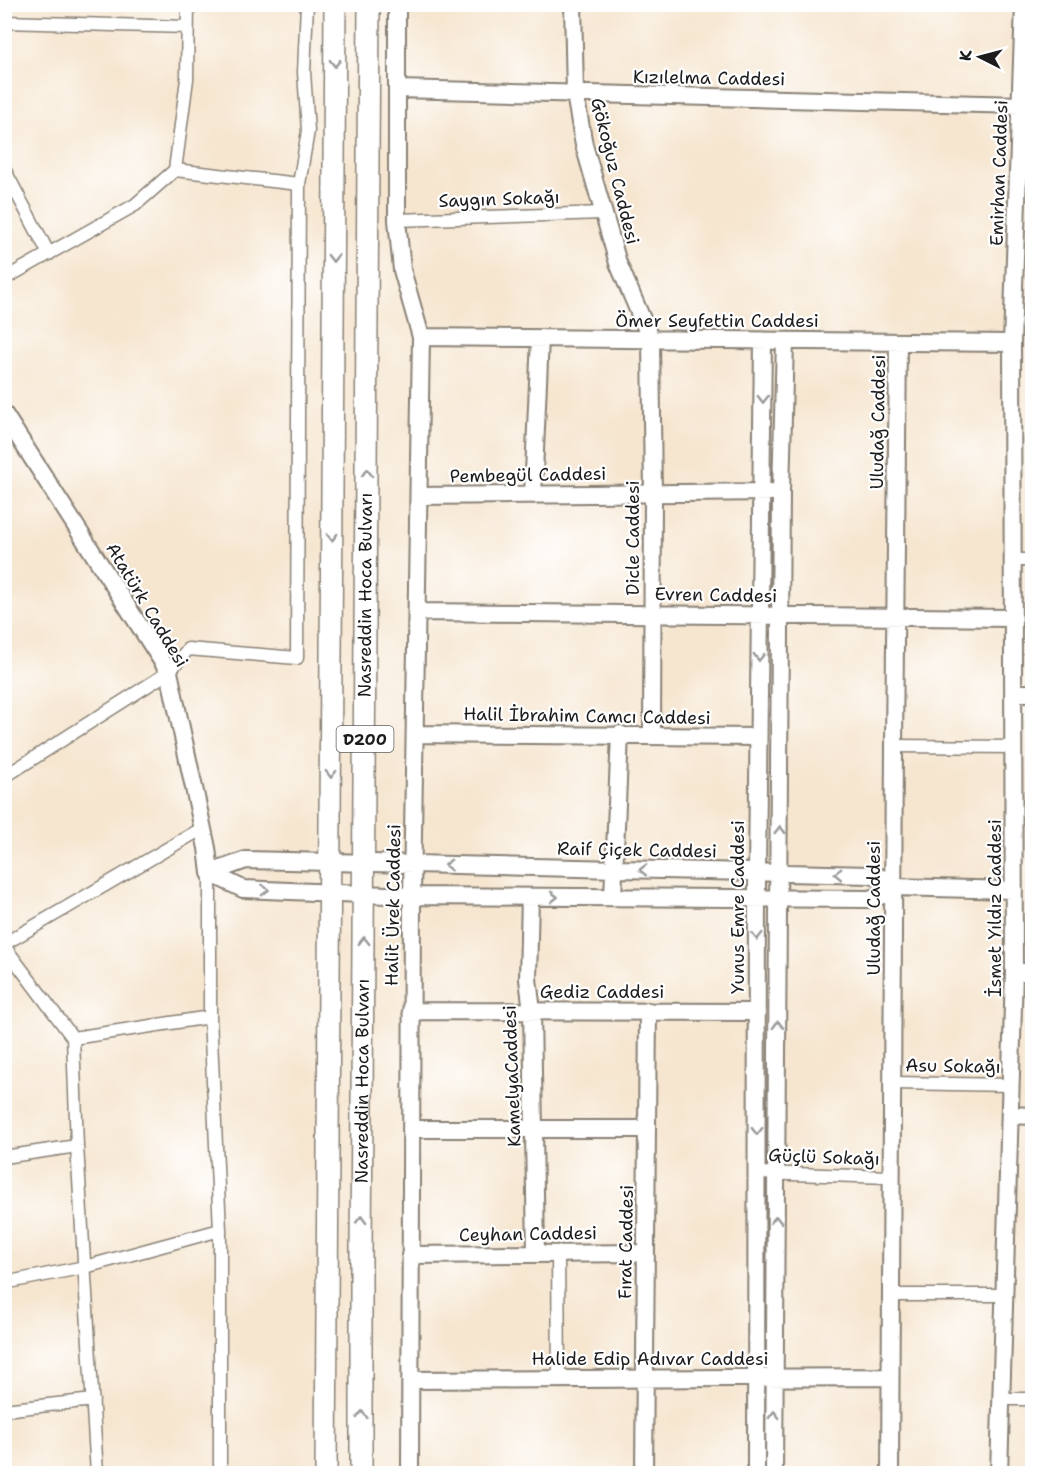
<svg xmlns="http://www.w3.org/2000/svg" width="1037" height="1478" font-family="'Shantell Sans',sans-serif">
<rect width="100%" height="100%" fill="#fff"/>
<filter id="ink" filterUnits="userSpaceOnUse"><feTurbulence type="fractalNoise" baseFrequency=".0167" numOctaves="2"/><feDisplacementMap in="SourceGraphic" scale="12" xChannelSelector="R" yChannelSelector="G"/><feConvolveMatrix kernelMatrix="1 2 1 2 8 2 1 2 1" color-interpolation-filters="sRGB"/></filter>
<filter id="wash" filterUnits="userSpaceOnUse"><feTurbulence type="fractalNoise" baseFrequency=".008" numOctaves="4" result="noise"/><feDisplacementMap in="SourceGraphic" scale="24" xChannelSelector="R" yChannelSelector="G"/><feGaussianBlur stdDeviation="1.35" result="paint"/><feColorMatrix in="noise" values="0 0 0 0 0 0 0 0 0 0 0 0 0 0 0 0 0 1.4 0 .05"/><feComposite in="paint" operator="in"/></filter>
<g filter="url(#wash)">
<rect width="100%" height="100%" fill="#f6e6d0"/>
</g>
<g filter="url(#ink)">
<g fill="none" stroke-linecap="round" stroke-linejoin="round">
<g stroke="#898176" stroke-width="15">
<path id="street" d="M4 22 187 27
M4 169 49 254
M299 184 308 131 304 72 307 4
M397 220 603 213
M4 279 135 205 175 170 187 79 188 4
M1014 560H1032
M894 746 1014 747
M4 777 169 672 188 649 297 658 299 184 175 170
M210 873V1017L220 1230V1474
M4 944 203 828
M4 946 73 1038 77 1146 97 1474
M73 1038 210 1017
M893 1083 1012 1085
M4 1157 77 1146
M757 1173 891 1177
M558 1253 559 1379
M4 1283 85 1267 220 1230
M892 1295H1004
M1001 1399H1032
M4 1410 93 1400"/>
</g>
<g stroke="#898176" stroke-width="20">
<path id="secondary" d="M397 4V220L402 270 421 337 412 896 410 1474
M573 4 575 94 584 145 618 263 651 340 653 493 652 735
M397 89 1021 105
M421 337 1012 343
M4 414 169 672 207 848 210 873
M533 495 540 338
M419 496 771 492
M418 612 1014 618
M1014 693H1032
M416 734 758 737
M210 873 246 860 870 875 882 878 893 887 1014 890
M210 873 243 889 412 896 869 899 883 895 893 887
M530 897 528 979 532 1011 536 1253
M613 897 620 734
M1014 972H1032
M411 1011 757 1012
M1011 1115 1032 1116
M411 1129H647
M410 1255 646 1253
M410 1380 890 1377
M644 1474 648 1011
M756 1474 757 872 763 341
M774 1474 781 492 785 341
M890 1474 894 746 898 343
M999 1474 1014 972 1012 343 1024 4"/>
</g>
<g stroke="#898176" stroke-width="24">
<g id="highway">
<path d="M326 1474 335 4"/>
<path id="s1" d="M361 1474V1253L369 4"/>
</g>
</g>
<use href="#street" stroke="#fff" stroke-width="12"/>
<use href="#secondary" stroke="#fff" stroke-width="16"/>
<use href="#highway" stroke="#fff" stroke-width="21"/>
</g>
<defs><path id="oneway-chevron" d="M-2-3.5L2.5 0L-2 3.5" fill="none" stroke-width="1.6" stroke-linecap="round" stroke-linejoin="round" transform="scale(1.5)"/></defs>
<g stroke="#999">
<use href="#oneway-chevron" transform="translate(335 63) rotate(90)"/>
<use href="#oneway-chevron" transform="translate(333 258) rotate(90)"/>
<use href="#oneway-chevron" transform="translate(763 399) rotate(91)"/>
<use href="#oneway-chevron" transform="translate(367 473) rotate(-90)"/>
<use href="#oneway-chevron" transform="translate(332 537) rotate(90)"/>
<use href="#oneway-chevron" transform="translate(759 657) rotate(91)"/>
<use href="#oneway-chevron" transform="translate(331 774) rotate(90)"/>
<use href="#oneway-chevron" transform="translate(780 830) rotate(-90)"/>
<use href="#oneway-chevron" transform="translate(448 865) rotate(-179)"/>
<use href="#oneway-chevron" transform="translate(643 870) rotate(-179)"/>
<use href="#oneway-chevron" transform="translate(838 874) rotate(-179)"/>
<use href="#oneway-chevron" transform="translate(265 890) rotate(2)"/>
<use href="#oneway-chevron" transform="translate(554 897)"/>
<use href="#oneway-chevron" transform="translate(757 936) rotate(90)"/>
<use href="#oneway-chevron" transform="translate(364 941) rotate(-90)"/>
<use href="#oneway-chevron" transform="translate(778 1025) rotate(-90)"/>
<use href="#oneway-chevron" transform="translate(757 1131) rotate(90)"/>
<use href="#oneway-chevron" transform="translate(361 1220) rotate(-89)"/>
<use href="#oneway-chevron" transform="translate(776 1220) rotate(-89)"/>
<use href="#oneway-chevron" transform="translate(362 1415) rotate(-90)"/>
<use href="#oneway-chevron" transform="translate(774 1415) rotate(-90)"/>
</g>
</g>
<g text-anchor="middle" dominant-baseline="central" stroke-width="4.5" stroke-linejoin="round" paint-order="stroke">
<rect fill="#fff" stroke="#606060" stroke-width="1.5" x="336.5" y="726" width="57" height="26" rx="4.5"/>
<g font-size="16" font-weight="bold" fill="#1c1c1c">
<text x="365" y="739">D200</text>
</g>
<g font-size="18" fill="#1c1c1c" stroke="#fff">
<text transform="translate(709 78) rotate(1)">Kızılelma Caddesi</text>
<text transform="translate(615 171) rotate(76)">Gökoğuz Caddesi</text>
<text transform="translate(999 173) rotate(-88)">Emirhan Caddesi</text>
<text transform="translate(499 199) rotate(-2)">Saygın Sokağı</text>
<text x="717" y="321">Ömer Seyfettin Caddesi</text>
<text transform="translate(878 422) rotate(-89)">Uludağ Caddesi</text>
<text transform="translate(528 475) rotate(-1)">Pembegül Caddesi</text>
<text transform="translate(633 538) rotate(-90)">Dicle Caddesi</text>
<text stroke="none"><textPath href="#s1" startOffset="879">Nasreddin Hoca Bulvarı</textPath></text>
<text transform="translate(716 595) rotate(1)">Evren Caddesi</text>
<text transform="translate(147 605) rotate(59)">Atatürk Caddesi</text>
<text transform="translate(587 716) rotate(1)">Halil İbrahim Camcı Caddesi</text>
<text transform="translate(637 850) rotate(1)">Raif Çiçek Caddesi</text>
<text transform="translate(393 905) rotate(-89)">Halit Ürek Caddesi</text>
<text transform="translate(738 907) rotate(-90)">Yunus Emre Caddesi</text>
<text transform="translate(874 908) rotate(-90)">Uludağ Caddesi</text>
<text transform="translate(995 908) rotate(-90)">İsmet Yıldız Caddesi</text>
<text x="602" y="992">Gediz Caddesi</text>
<text transform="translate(953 1066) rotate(1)">Asu Sokağı</text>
<text transform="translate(512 1076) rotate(-92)">KamelyaCaddesi</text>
<text stroke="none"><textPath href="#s1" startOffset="393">Nasreddin Hoca Bulvarı</textPath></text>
<text transform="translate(824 1157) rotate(2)">Güçlü Sokağı</text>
<text transform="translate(528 1234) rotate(-1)">Ceyhan Caddesi</text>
<text transform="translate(626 1242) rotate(-89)">Fırat Caddesi</text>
<text x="650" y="1359">Halide Edip Adıvar Caddesi</text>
</g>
</g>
<rect width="1037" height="1478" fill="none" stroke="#fff" stroke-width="24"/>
<g transform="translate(980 57) rotate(276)" stroke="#ffffff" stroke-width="4.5" paint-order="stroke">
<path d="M0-4.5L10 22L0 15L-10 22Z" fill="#1c1c1c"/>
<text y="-9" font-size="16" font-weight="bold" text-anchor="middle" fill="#1c1c1c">K</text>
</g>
</svg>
